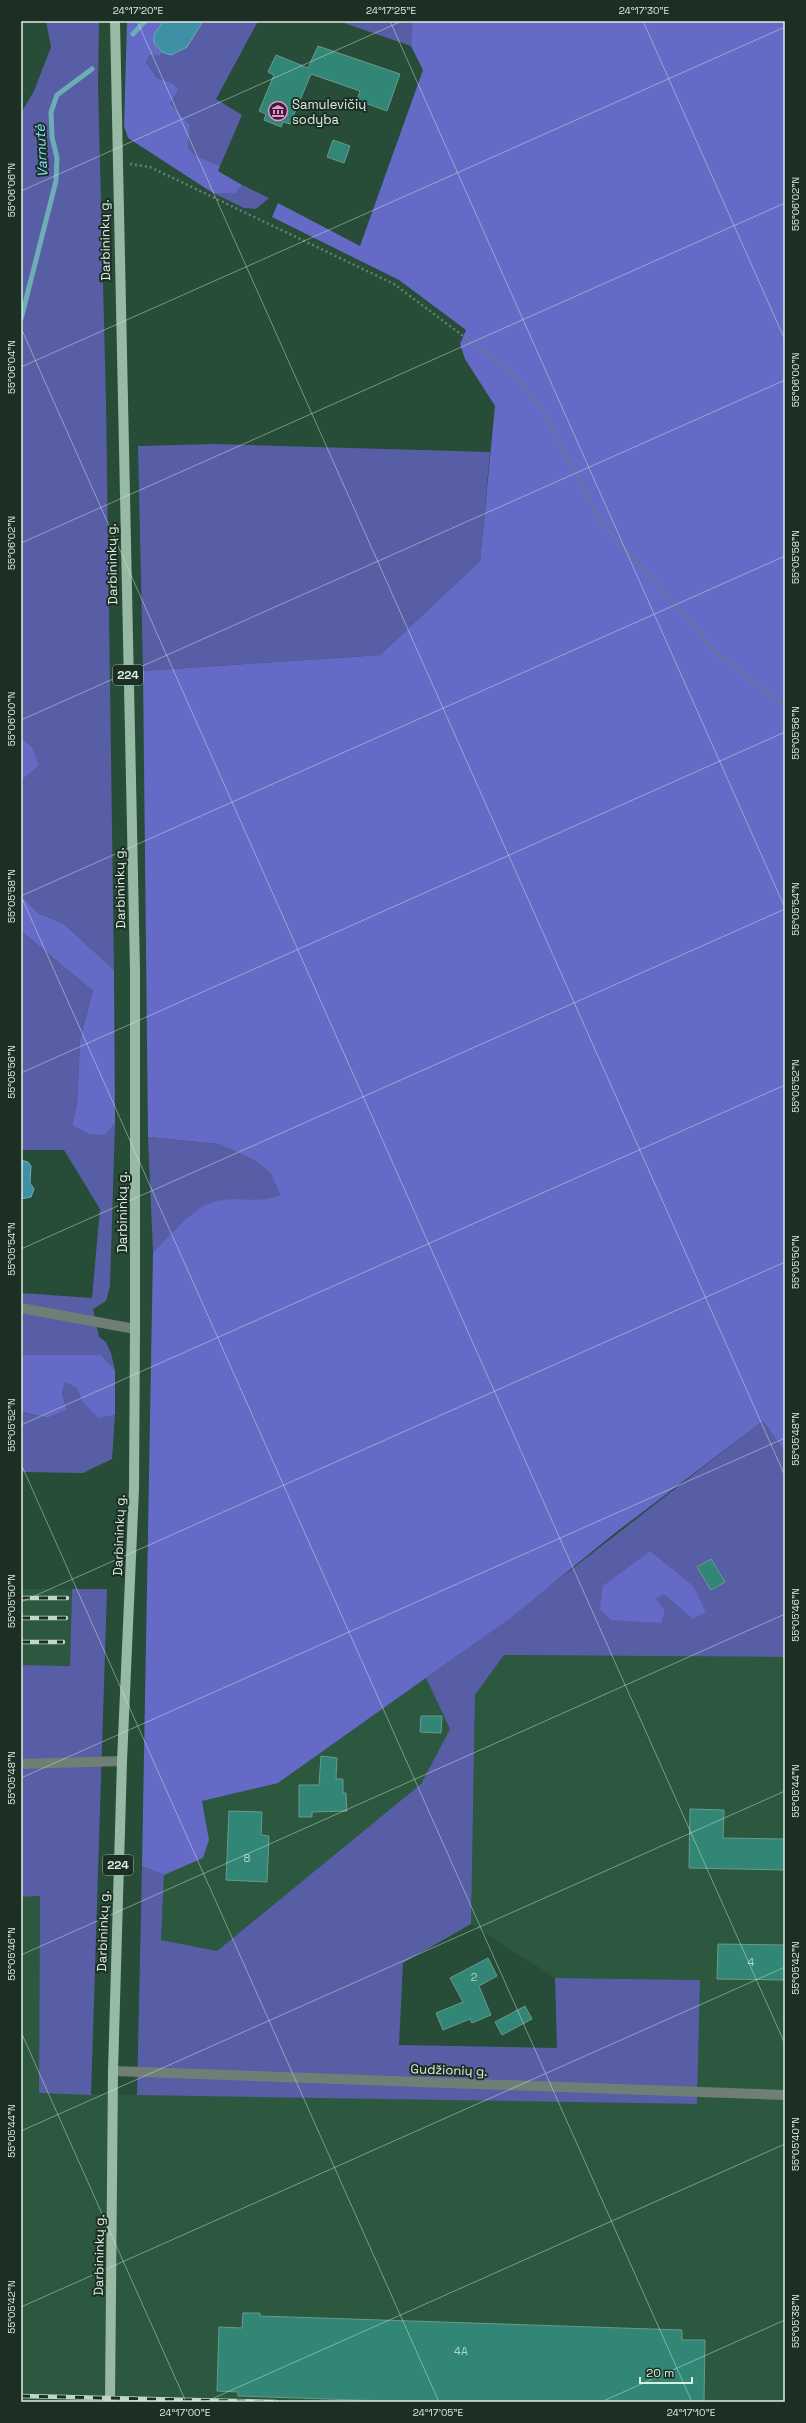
<svg xmlns="http://www.w3.org/2000/svg" width="806" height="2423" font-family="'Space Grotesk',sans-serif">
<rect width="100%" height="100%" fill="#274c37"/>
<path fill="#2c5840" d="M21 1589H72L70 1666 21 1665Z
M504 1655 785 1657V2402H21V1897L40 1896 39 2093 697 2104 700 1980 555 1978 471 1924 475 1695Z
M426 1678 450 1729 421 1784 217 1951 161 1940 164 1875 202 1858 209 1840 202 1801 278 1783Z"/>
<path fill="#585ea5" fill-rule="evenodd" d="M46 21H99L98 84 106 400 114 970 64 924 38 913 21 895V781L38 765 32 747 21 738V113L34 91 51 47Z
M203 21H258L216 99 242 115 220 166 196 156 188 148 190 125 170 103 172 83 157 78 146 62 150 55 160 56 162 52 171 55 187 47Z
M338 21H412L411 46Z
M242 185 269 198 256 209 244 208 213 193H236Z
M214 444 490 452 480 561 380 655 143 671 138 446Z
M21 931 93 991 80 1040 77 1105 72 1125 105 1135 115 1123 110 1286 106 1301 93 1309 99 1337 106 1342 111 1353 115 1370 101 1355H21V1293L92 1298 100 1209 64 1150H21Z
M148 1137 219 1144 254 1160 272 1173 280 1196 265 1201 221 1200 153 1252Z
M65 1383 76 1387 82 1401 98 1417 115 1415 112 1459 83 1473 21 1472V1412L48 1418 67 1410 62 1391Z
M763 1421 785 1452V1657L504 1655 475 1695 471 1924 403 1963 399 2045 557 2048 555 1978 700 1980 697 2104 137 2095 142 1866 164 1875 161 1940 217 1951 421 1784 450 1729 426 1678C541 1596 651 1506 763 1421ZM650 1551 693 1619 664 1595 656 1599Z
M72 1589H107L91 2095 39 2093 40 1896 21 1897V1665L70 1666Z"/>
<path fill="#646ac6" d="M127 21H164L154 34V43L162 52 160 56 150 55 146 62 157 78 172 83 178 90 170 103 190 125 188 148 196 156 220 166 218 171 242 185 236 193H213L128 138 124 126Z
M412 21H785V1452L763 1421 615 1533 513 1616 278 1783 202 1801 209 1840 203 1858 164 1875 142 1866 153 1252C174 1234 193 1204 222 1200 242 1197 260 1204 280 1195L271 1173 254 1160 219 1144 148 1137 143 671 380 655 480 561 495 406 465 359 460 344 466 330 399 280 272 217 278 203 360 246 423 70 411 46Z
M21 738 32 747 39 765 21 781Z
M21 895 38 913 64 924 114 970 115 1123 105 1135 89 1134 72 1125 77 1105 80 1040 93 991 21 931Z
M21 1355H101L115 1370V1415L98 1418 82 1401 76 1387 65 1383 62 1392 67 1410 48 1418 22 1412Z
M650 1551 693 1586 706 1612 693 1619 664 1595 656 1599 665 1611 661 1623 611 1620 600 1609 603 1586Z"/>
<path fill="#3f90a5" stroke="#6eacb7" d="M164 21H203L187 47 171 55 162 52 154 43V34Z
M21 1160 28 1162 31 1166 30 1183 34 1189 31 1197 21 1199Z"/>
<g fill="none" stroke-linecap="round" stroke-linejoin="round">
<path stroke="#6eacb7" stroke-width="5" d="M133 34 145 21
M21 319 56 181 57 158 52 137 51 112 57 95 92 69"/>
</g>
<path fill="#328675" stroke="#699a8e" d="M318 46 400 74 387 111 357 100 360 91 311 74 290 124 283 122 281 127 264 120 266 114 259 111 274 75 268 72 276 55 308 68Z
M333 140 350 146 344 163 327 157Z
M711 1559 725 1582 711 1590 697 1567Z
M421 1716H442L441 1733 420 1732Z
M321 1756 337 1758 336 1779H343V1793H346L347 1811 312 1812V1817H299V1785H319Z
M690 1809 724 1810 723 1838 785 1839V1870L689 1868Z
M229 1811 262 1812 261 1835 269 1836 267 1882 226 1880Z
M718 1944 785 1945V1980L717 1979Z
M488 1958 497 1976 479 1986 491 2015 472 2023 470 2019 443 2030 436 2013 463 2002 450 1978Z
M525 2006 532 2019 502 2035 495 2022Z
M243 2313H260V2316L682 2330V2340H705L704 2402H414L238 2396V2392L217 2391 219 2327 242 2328Z"/>
<g fill="none" stroke-linecap="round" stroke-linejoin="round">
<path stroke="#638270" stroke-width="2.5" stroke-dasharray="2 3" stroke-linecap="butt" d="M130 164 150 167 394 284 515 375 543 410 600 520 719 655 785 705"/>
<path stroke="#6f7f75" stroke-width="10" d="M21 1308 135 1329
M21 1764 122 1761
M113 2071 785 2095"/>
<path stroke="#98baa5" stroke-width="10" d="M110 2402 113 2071 122 1761 134 1489 135 1329V970L115 21"/>
<g stroke="#bfd7c8" stroke-width="4.5">
<path id="rail" d="M21 1598H67
M21 1618H66
M21 1642H63
M21 2396 276 2402"/>
</g>
<use href="#rail" stroke="#1d2e24" stroke-width="3" stroke-dasharray="9" stroke-linecap="butt"/>
</g>
<path fill="none" stroke="#daefe2" stroke-width="1" stroke-opacity="0.45" d="M137 21 785 1476M390 21 785 908M643 21 785 340M21 191 402 21M21 328 785 2044M21 367 785 27M21 543 785 203M21 720 785 380M21 896 692 2402M21 896 785 556M21 1073 785 732M21 1249 785 909M21 1425 785 1085M21 1464 439 2402M21 1602 785 1262M21 1778 785 1438M21 1955 785 1614M21 2032 186 2402M21 2131 785 1791M21 2307 785 1967M205 2402 785 2144M601 2402 785 2320"/>
<defs>
<g id="museum-ring" transform="scale(1)"><circle r="9.5" fill="#1d2e24" stroke="#ff85df" stroke-width="1.5"/><path d="M0-6L6-3V-2H-6V-3ZM-5-1h2V3h-2ZM-1-1h2V3h-2ZM3-1h2V3H3ZM-6 4H6V6H-6Z" fill="#ff85df"/></g>
</defs>
<g fill-rule="evenodd">
<use href="#museum-ring" x="278" y="111"/>
</g>
<g text-anchor="middle" dominant-baseline="central" stroke-width="4" stroke-linejoin="round" paint-order="stroke">
<g font-size="11" fill="#b0d5c7">
<text x="247" y="1858">8</text>
<text x="751" y="1962">4</text>
<text x="474" y="1977">2</text>
<text x="461" y="2351">4A</text>
</g>
<g fill="#1d2e24" stroke="#a1b5a9" stroke-width="1">
<rect x="113" y="665" width="30" height="20" rx="3"/>
<rect x="103" y="1855" width="30" height="20" rx="3"/>
</g>
<g font-size="12" font-weight="bold" fill="#daefe2">
<text x="128" y="675">224</text>
<text x="118" y="1865">224</text>
</g>
<g font-size="13" fill="#daefe2" stroke="#1d2e24" text-anchor="start">
<text x="292" y="104">Samulevičių<tspan x="292" dy="15">sodyba</tspan></text>
</g>
<g font-size="13" fill="#daefe2" stroke="#1d2e24">
<text transform="translate(105 240) rotate(-91)">Darbininkų g.</text>
<text transform="translate(112 564) rotate(-91)">Darbininkų g.</text>
<text transform="translate(120 888) rotate(-91)">Darbininkų g.</text>
<text transform="translate(122 1212) rotate(-90)">Darbininkų g.</text>
<text transform="translate(119 1535) rotate(-88)">Darbininkų g.</text>
<text transform="translate(103 1931) rotate(-88)">Darbininkų g.</text>
<text transform="translate(449 2070) rotate(2)">Gudžionių g.</text>
<text transform="translate(99 2255) rotate(-89)">Darbininkų g.</text>
</g>
<g font-size="14" font-style="italic" fill="#7de2fe" stroke="#1d2e24">
<text transform="translate(41 151) rotate(-93)">Varnutė</text>
</g>
</g>
<rect width="806" height="2423" fill="none" stroke="#1d2e24" stroke-width="44"/>
<path d="M640 2377v6h52v-6" fill="none" stroke="#daefe2" stroke-width="2"/>
<text x="646" y="2377" font-size="12" fill="#daefe2" stroke="#1d2e24" stroke-width="3" paint-order="stroke">20 m</text>
<rect x="22" y="22" width="762" height="2379" fill="none" stroke="#daefe2" stroke-width="1.5"/>
<g font-size="10" text-anchor="middle" fill="#daefe2">
<text x="138" y="14">24°17'20"E</text>
<text x="391" y="14">24°17'25"E</text>
<text x="644" y="14">24°17'30"E</text>
<text transform="translate(11 190) rotate(-90)" y="4">55°06'06"N</text>
<text transform="translate(795 204) rotate(-90)" y="4">55°06'02"N</text>
<text transform="translate(11 367) rotate(-90)" y="4">55°06'04"N</text>
<text transform="translate(795 380) rotate(-90)" y="4">55°06'00"N</text>
<text transform="translate(11 543) rotate(-90)" y="4">55°06'02"N</text>
<text transform="translate(795 557) rotate(-90)" y="4">55°05'58"N</text>
<text transform="translate(11 719) rotate(-90)" y="4">55°06'00"N</text>
<text transform="translate(795 733) rotate(-90)" y="4">55°05'56"N</text>
<text transform="translate(11 896) rotate(-90)" y="4">55°05'58"N</text>
<text transform="translate(795 909) rotate(-90)" y="4">55°05'54"N</text>
<text transform="translate(11 1072) rotate(-90)" y="4">55°05'56"N</text>
<text transform="translate(795 1086) rotate(-90)" y="4">55°05'52"N</text>
<text transform="translate(11 1249) rotate(-90)" y="4">55°05'54"N</text>
<text transform="translate(795 1262) rotate(-90)" y="4">55°05'50"N</text>
<text transform="translate(11 1425) rotate(-90)" y="4">55°05'52"N</text>
<text transform="translate(795 1439) rotate(-90)" y="4">55°05'48"N</text>
<text transform="translate(11 1601) rotate(-90)" y="4">55°05'50"N</text>
<text transform="translate(795 1615) rotate(-90)" y="4">55°05'46"N</text>
<text transform="translate(11 1778) rotate(-90)" y="4">55°05'48"N</text>
<text transform="translate(795 1791) rotate(-90)" y="4">55°05'44"N</text>
<text transform="translate(11 1954) rotate(-90)" y="4">55°05'46"N</text>
<text transform="translate(795 1968) rotate(-90)" y="4">55°05'42"N</text>
<text transform="translate(11 2131) rotate(-90)" y="4">55°05'44"N</text>
<text transform="translate(795 2144) rotate(-90)" y="4">55°05'40"N</text>
<text transform="translate(11 2307) rotate(-90)" y="4">55°05'42"N</text>
<text transform="translate(795 2321) rotate(-90)" y="4">55°05'38"N</text>
<text x="185" y="2416">24°17'00"E</text>
<text x="438" y="2416">24°17'05"E</text>
<text x="691" y="2416">24°17'10"E</text>
</g>
</svg>
